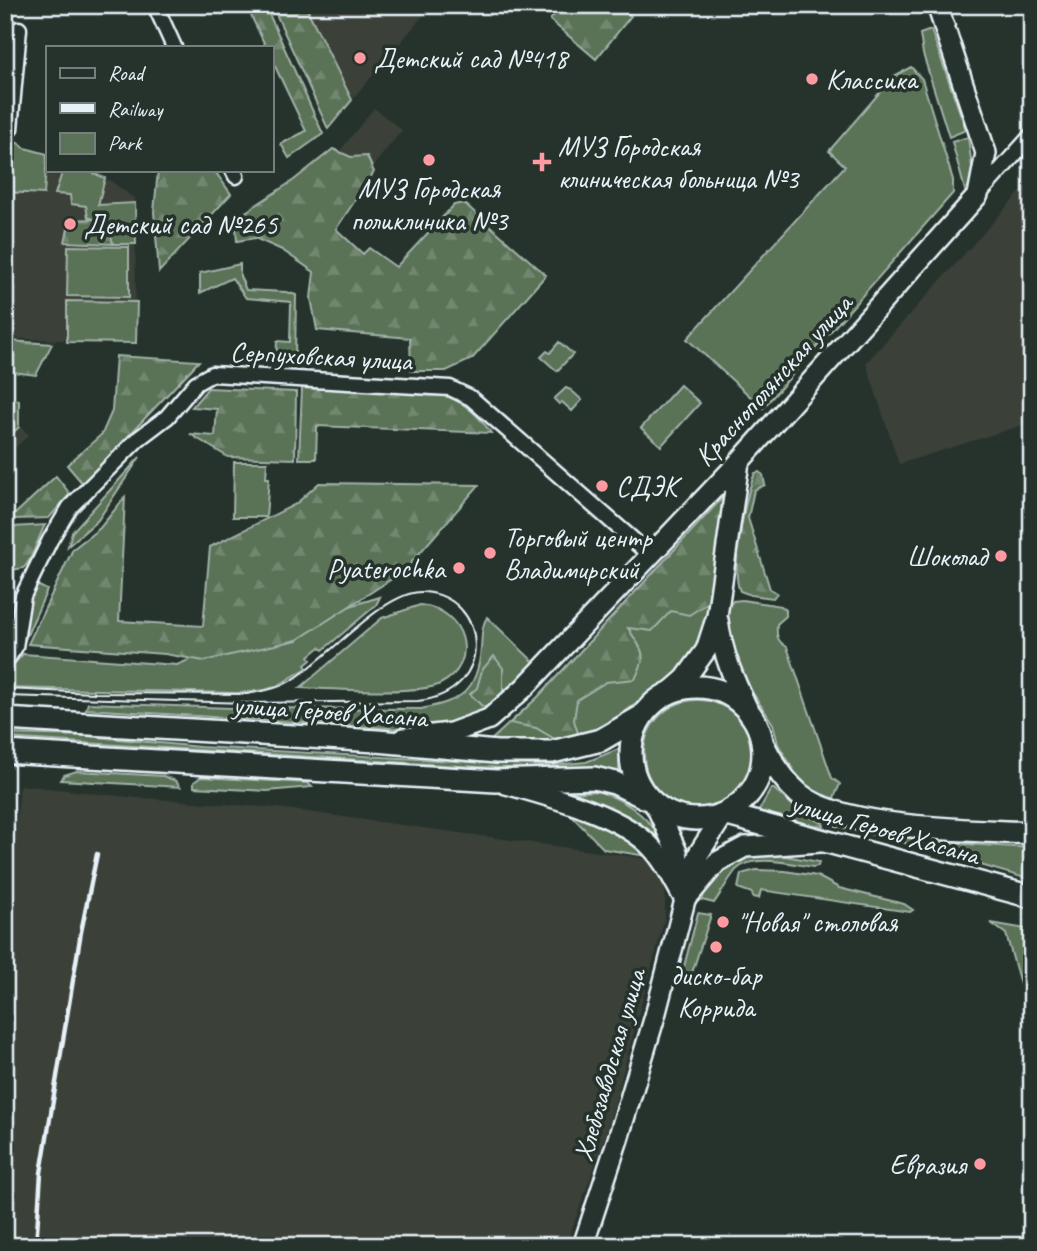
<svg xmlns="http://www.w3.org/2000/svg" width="1037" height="1251" font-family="Caveat,sans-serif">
<defs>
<pattern id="forest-firs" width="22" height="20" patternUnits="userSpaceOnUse" patternTransform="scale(1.75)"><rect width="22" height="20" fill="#5a7257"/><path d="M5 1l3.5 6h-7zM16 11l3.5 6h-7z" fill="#728770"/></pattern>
</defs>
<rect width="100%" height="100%" fill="#26332d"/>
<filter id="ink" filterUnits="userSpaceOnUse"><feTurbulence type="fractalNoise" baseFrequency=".0143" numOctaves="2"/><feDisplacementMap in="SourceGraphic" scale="14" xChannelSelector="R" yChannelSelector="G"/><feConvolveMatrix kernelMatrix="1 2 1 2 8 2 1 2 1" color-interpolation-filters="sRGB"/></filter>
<g filter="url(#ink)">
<path fill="#3b4039" d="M305 5H432L352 100Z
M374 108 402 130 343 204 315 182Z
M5 134 25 148 47 154V170H86L111 181 135 199 136 343 5 338Z
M1032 179V422L899 464 866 363Z
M5 410 29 435 5 457Z
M20 785 128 797 278 808 657 860 665 882V918L607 1131 566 1246H5V944Z"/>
<path fill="#5a7257" stroke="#a1b2a8" stroke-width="2" d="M931 30 966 130 949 137 923 54 920 34Z
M911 67 922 79 953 180V193L763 408 687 339 845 166 829 151 894 76Z
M5 134 25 148 47 154 44 194 5 192Z
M968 137 973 175 966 194 952 142Z
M63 170H86L105 178 98 205 135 203 136 244H113C111 232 100 221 88 217L86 206 71 204 70 195 55 194Z
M68 246 129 247V297L67 296Z
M240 264V276L246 290 286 292 296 295 295 362 276 361 277 341 290 342 291 302 246 298 232 278 200 293V273Z
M67 301 137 302 136 343 67 342Z
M559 342 573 354 557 371 541 357 547 351 550 353Z
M680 385 700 403 661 446 641 428Z
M566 388 571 390 582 400 572 411 562 402 559 404 554 399Z
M234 462H267L266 478H269L266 517H233Z
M726 494 710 616 694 663 651 692 608 725 592 734 560 742H489L538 697Z
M35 584 47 590 24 642V615Z
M380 597 376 605 323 650 320 647 309 656 311 660 305 665 307 668 277 686 265 690 238 693 5 688V669L15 663 23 654 177 665 234 641Z
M742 600 781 606 786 610V616L777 624C776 636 777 641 787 647L832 778 840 784 833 800 812 790 796 775 778 744 773 724 732 661 726 626 728 607 733 601Z
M420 605C466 609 481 664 440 684 419 695 328 689 300 688L382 618Z
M487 617 536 664 511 690 468 724 403 729 86 709 88 703 232 708 421 709C461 701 477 692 481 649 482 637 481 627 487 617Z
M644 754a54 54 0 1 1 108 0a54 54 0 1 1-108 0Z
M5 734 87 736 200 747 544 766 586 762 619 749V771L579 768 546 770 460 766 5 738Z
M77 771 163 776 176 781 180 787 61 780 64 775Z
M201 777 308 783 312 787 267 791 194 787V782Z
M771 789H774L801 813 823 823 824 826 806 824 758 812Z
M597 791C632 801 654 823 671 854L568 793Z
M564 808 634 842 652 857 604 849Z
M836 823 933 842 1032 848V880L909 844 836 826Z
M755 853 780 855 819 862 818 866 813 867C791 864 753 853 736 870 728 880 721 893 714 903L702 900C711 871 728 863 755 853Z
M756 870 785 871 817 876 839 888 904 904 913 910 910 912 761 890 759 898 753 897 752 893 738 888 741 874Z
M698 913 711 915 688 985 682 974Z
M991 923 1032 930V994L1021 987 1006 934Z"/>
<path fill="url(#forest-firs)" stroke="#a1b2a8" stroke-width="2" d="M246 5H265L323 134 289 158 281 144 306 131 271 58V47H266Z
M272 5H305L352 100 328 129Z
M562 5H618L631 16 596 59 550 20Z
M333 149 351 157 367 156 374 172 336 229 363 254 369 248 396 267 454 205 464 203 546 275 472 359 446 371H411L410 338 317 330 311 298 314 272 282 250 255 238 237 241 235 219 294 180Z
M158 170H214L231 194 159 272 154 212Z
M94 219 111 235 113 244 65 242 70 220Z
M5 330 10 341 52 344 36 375 5 371Z
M116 356 199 361 83 484 67 465 102 434 112 411Z
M208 388 296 392 295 459 228 457 190 434 215 436 217 409 192 407Z
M302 388 437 393C462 400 476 412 491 433L317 426 316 459H299Z
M5 397 19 400V427L5 440Z
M140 457 98 520 68 546 72 532Z
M759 472 763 475 765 485 754 490 748 518 770 589 777 593 773 598 751 595 740 591C730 571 746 494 755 473Z
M56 476 70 494 49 518 14 519V515Z
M319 483 479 485 404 571 297 640 204 661 165 654 28 644 73 549 100 528 125 497 119 621 203 626 210 547 296 504Z
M726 494 711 601 689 615 671 611 652 631 628 628C642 651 649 652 635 679L606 682 577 700 574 720 579 737 560 742 536 728 510 723 538 697Z
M45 525C39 535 31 564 23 568 20 569 15 569 11 570L13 527Z
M494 656 503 668V693L490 707 482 706 470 694 477 688 482 670Z"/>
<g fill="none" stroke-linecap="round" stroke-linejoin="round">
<g stroke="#e8f1f8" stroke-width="19">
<path id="minor" d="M155 5 174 47
M5 128 10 129 19 29
M233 170 236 176
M979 194 1032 135
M5 662 15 647 23 596 50 540 70 507 138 439 167 417 196 383 212 374 450 388 471 398 649 554"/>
</g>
<g stroke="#e8f1f8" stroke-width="24">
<path id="secondary" d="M718 620C722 653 734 680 748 710
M670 692 685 679 706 650 717 616 739 462
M404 738 451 733 489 719 524 688 739 462 978 195 986 153 937 5
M506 784C549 796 623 815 653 849 667 864 675 883 685 900
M655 804 677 852 682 885
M690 894 717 862 745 847 820 842
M583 1246 618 1139 655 1016 692 873 699 853 724 814"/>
</g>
<g stroke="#e8f1f8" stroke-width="26">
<path id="primary" d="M631 753a66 66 0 1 1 132 0a66 66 0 1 1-132 0Z
M5 719 377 741 497 752H552L601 740 642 716
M764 746C773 764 783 780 799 794 842 830 974 830 1032 833
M5 752 496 781 594 778 615 783 646 798
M724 814 1032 897"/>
</g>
<use href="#minor" stroke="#26332d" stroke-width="14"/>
<use href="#secondary" stroke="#26332d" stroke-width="19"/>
<use href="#primary" stroke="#26332d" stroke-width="21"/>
<path stroke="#e8f1f8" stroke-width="2" d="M5 689 95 693 247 694C263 691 278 689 292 680 328 659 384 590 423 592 488 595 498 692 418 701L247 703 5 696"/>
<path stroke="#e8f1f8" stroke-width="4.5" d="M36 1246 41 1173 81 932 97 854"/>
</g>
</g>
<g fill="#ff9aa2" stroke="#26332d" stroke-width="2.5">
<circle cx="360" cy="58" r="7"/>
<circle cx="812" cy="79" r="7"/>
<circle cx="429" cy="160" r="7"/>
<path d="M538.5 151.5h7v7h7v7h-7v7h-7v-7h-7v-7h7z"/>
<circle cx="70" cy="224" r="7"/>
<circle cx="602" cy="486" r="7"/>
<circle cx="490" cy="553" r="7"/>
<circle cx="1001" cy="556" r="7"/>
<circle cx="459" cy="568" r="7"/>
<circle cx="723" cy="922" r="7"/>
<circle cx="716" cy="947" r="7"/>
<circle cx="980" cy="1164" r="7"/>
</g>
<g text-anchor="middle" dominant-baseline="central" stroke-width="7" stroke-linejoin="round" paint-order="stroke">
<g font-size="28" fill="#e8f1f8" stroke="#26332d" text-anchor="start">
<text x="374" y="58">Детский сад №418</text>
<text x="826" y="79">Классика</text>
<text x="558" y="146">МУЗ Городская<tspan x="558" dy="32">клиническая больница №3</tspan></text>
<text x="429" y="188" text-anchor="middle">МУЗ Городская<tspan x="429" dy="32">поликлиника №3</tspan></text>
<text x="84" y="224">Детский сад №265</text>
<text x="616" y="486">СДЭК</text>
<text x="504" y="537">Торговый центр<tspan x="504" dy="32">Владимирский</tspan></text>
<text x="987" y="556" text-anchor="end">Шоколад</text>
<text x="445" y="568" text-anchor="end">Pyaterochka</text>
<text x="737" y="922">"Новая" столовая</text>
<text x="716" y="975" text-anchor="middle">диско-бар<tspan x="716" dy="32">Коррида</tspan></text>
<text x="966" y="1164" text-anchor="end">Евразия</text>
</g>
<g font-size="28" fill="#e8f1f8" stroke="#26332d">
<text transform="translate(321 356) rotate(3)">Серпуховская улица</text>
<text transform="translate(773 380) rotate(-48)">Краснополянская улица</text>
<text transform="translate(330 711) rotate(4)">улица Героев Хасана</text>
<text transform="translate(885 829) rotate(16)">улица Героев Хасана</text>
<text transform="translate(609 1065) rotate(-74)">Хлебозаводская улица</text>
</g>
</g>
<rect width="1037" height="1251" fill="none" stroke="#26332d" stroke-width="28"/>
<rect x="14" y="14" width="1009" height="1223" fill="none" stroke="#e8f1f8" stroke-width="2.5" filter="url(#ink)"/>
<rect x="46" y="46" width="228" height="126" fill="#26332d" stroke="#747f7e" stroke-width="2"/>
<rect x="60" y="68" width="35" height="10" fill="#26332d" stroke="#747f7e" stroke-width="2"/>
<text x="108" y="80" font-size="21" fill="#e8f1f8">Road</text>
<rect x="60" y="103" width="35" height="10" fill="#e8f1f8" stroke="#747f7e" stroke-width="2"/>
<text x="108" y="116" font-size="21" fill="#e8f1f8">Railway</text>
<rect x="60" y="133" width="35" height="21" fill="#5a7257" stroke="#747f7e" stroke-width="2"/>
<text x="108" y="150" font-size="21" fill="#e8f1f8">Park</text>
</svg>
